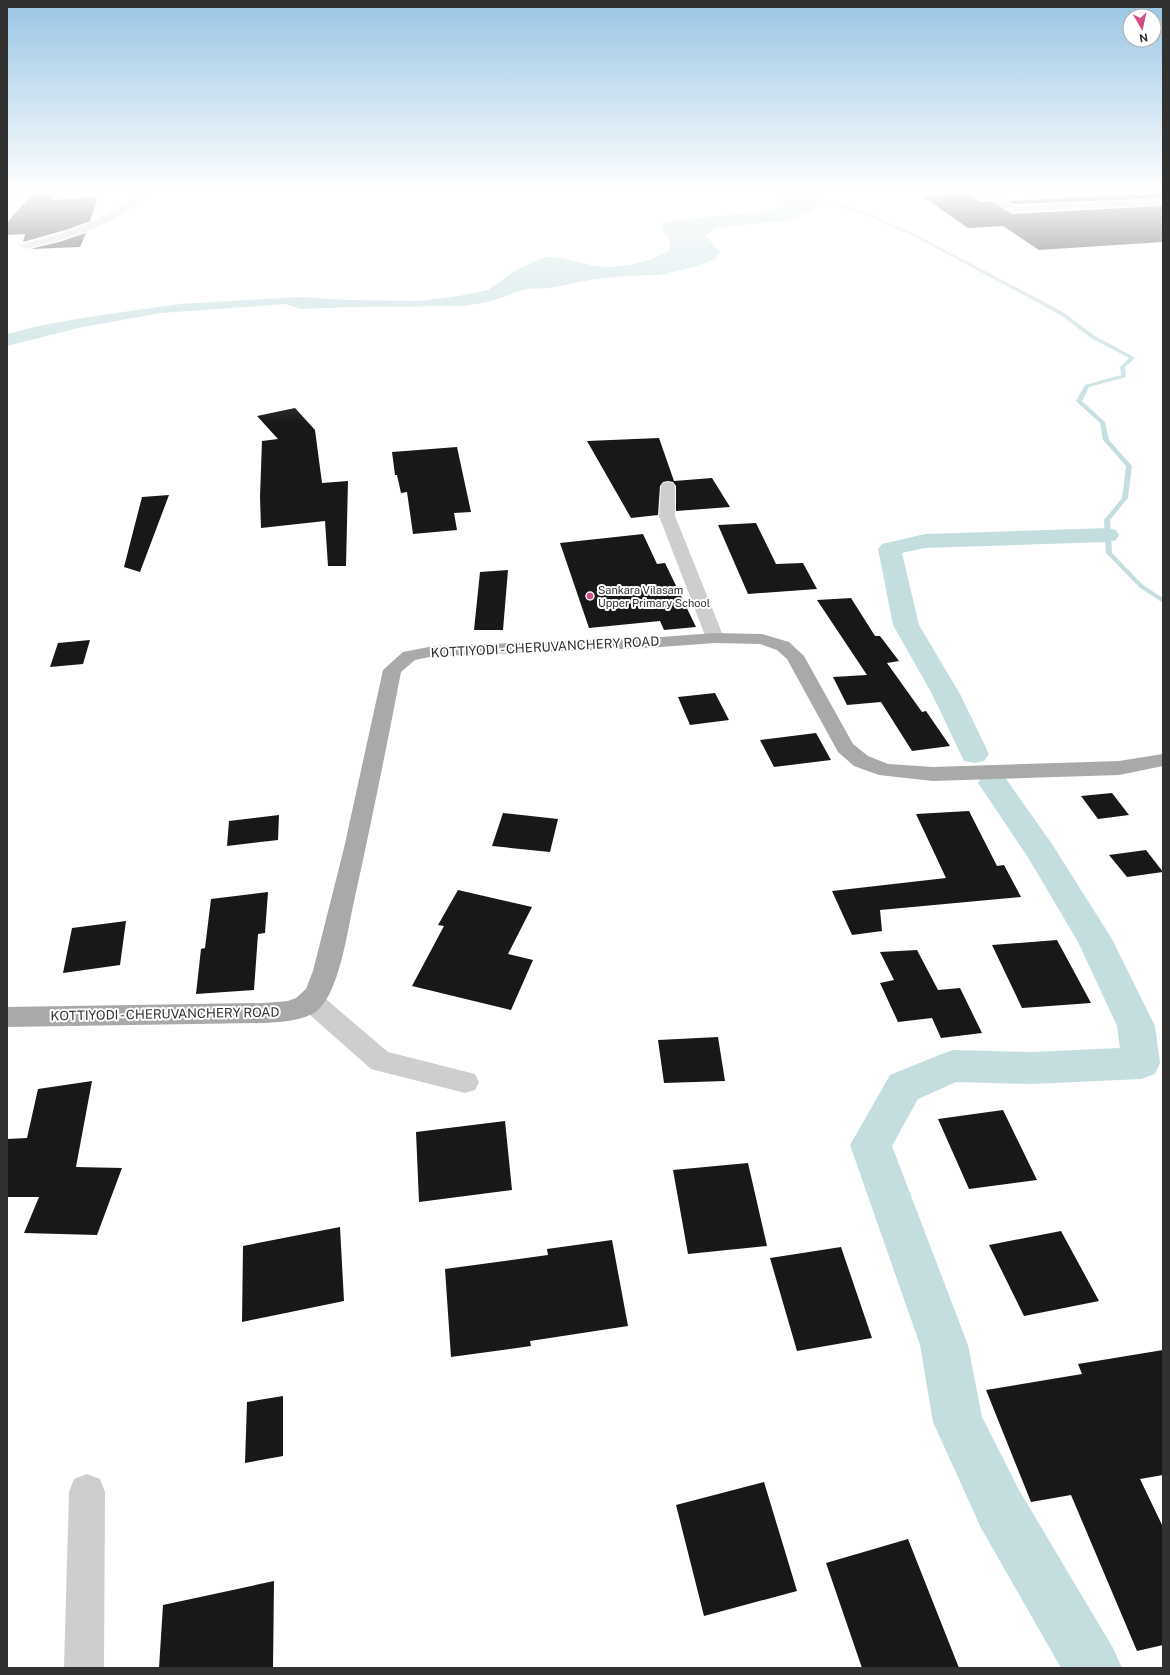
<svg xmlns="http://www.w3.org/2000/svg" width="1170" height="1675" font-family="'Public Sans',sans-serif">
<rect width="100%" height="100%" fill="#fff"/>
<path fill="#c4dedf" d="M779 191H821L813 211 789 220 716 228 706 236 720 252 715 259 694 267 659 275 624 276 590 280 550 288 525 289 492 301 465 306 352 307 300 309 286 304 161 313 78 328 7 346V334L38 326 88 317 179 304 300 297 346 300 419 301 459 296 488 290 516 270 545 257 562 258 594 266 611 267 630 265 652 259 670 250V241L662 228 664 223 670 221 768 211 785 205 780 198 782 194Z"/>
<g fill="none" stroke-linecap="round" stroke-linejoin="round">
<path fill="#c4dedf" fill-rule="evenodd" d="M805 196 857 209 915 234 1063 312 1095 336 1134 357V359L1125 367 1126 377 1089 387 1082 401 1105 422 1109 440 1132 466 1128 498 1110 520 1112 553 1143 585 1163 598V603L1139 587 1106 553 1104 520 1122 498 1126 466 1103 440 1100 423 1076 401 1085 385 1121 375 1120 367 1129 358 1091 338 1059 314 913 236 855 211 804 198Z"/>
<path fill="#c4dedf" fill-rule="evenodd" d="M1108 528 1116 530 1119 535 1116 540 1108 542 925 548 902 553 919 625 960 694 989 754 984 761 974 763 964 761 932 694 893 625 878 549 882 544 925 534Z
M993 773 1004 776 1052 844 1112 939 1155 1026 1160 1063 1155 1074 1141 1079 1032 1084 956 1082 918 1099 892 1146 968 1345 982 1417 1019 1490 1113 1648 1122 1668H1061L981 1528 933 1422 920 1345 850 1145 890 1075 939 1055 953 1050 1032 1052 1120 1048 1117 1026 1078 942 1029 859 978 783 982 776Z"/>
</g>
<path fill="#181818" d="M53 193 51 200 98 197 90 221 69 229 23 242 25 234 7 235V223L32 194Z
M967 193 981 202 991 201 1012 214 1163 206V242L1039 250 1003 226 968 228 922 196Z
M1163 193V198L1014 204 1008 201Z
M86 233 80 247 30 249 59 242Z
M295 408 315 430 322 483 348 481 346 566H328L325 521 261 528 260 497 262 441 278 439 257 416Z
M659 438 674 481 712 478 730 507 676 511V486L673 482 668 481 663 482 660 486 658 515 631 518 587 441Z
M457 447 471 512 454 513 457 530 413 534 407 492 401 493 397 475H395L392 452Z
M169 495 140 572 124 567 142 497Z
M756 523 776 564 803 563 817 589 748 594 718 525Z
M643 534 657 564 665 563 696 627 664 630 660 621 589 628 560 543Z
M508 570 503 630H474L480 572Z
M851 598 875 636H880L899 661 887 663 922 712 926 711 950 746 912 751 881 702 847 705 833 677 867 675 817 600Z
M90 640 83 664 50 667 58 643Z
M715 693 729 720 690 725 678 697Z
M816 733 831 760 774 767 760 740Z
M1112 793 1129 815 1098 819 1081 796Z
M969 811 997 866 1004 865 1021 897 880 910 882 931 852 935 832 891 946 878 916 814Z
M503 813 558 819 550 852 492 846Z
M279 815 278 840 227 846 229 821Z
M1146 850 1163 872 1127 877 1109 855Z
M458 890 532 907 508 954 533 960 511 1010 412 986 444 926 438 925Z
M268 892 265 933 258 934 254 990 196 994 201 949 205 948 211 899Z
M126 921 120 965 63 973 72 928Z
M1057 940 1091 1003 1022 1008 992 945Z
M917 950 938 990 960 988 982 1033 941 1038 932 1018 898 1022 880 983 894 980 880 952Z
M718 1037 725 1081 664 1083 658 1040Z
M92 1081 76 1167 122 1168 97 1235 24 1233 39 1197H7V1139L27 1138 38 1089Z
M1003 1110 1037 1180 969 1189 938 1119Z
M505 1121 512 1190 419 1202 416 1132Z
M748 1163 767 1246 688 1254 673 1170Z
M340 1227 344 1301 242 1322 243 1246Z
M1061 1231 1099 1301 1024 1316 989 1245Z
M612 1240 628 1326 530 1341 531 1346 451 1357 445 1269 548 1255 547 1249Z
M841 1247 872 1338 797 1351 770 1258Z
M1163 1350V1475L1140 1479 1163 1527V1645L1137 1651 1071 1495 1031 1502 986 1390 1082 1374 1078 1364Z
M283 1396V1456L245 1463 247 1402Z
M764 1482 797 1591 704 1616 676 1505Z
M908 1539 959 1668H862L826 1563Z
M274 1581 273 1668H159L163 1605Z"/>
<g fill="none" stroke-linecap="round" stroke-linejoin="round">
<path fill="#cecece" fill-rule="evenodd" d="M16 191H25L10 204 7 205V198Z
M138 191H147C119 227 68 238 26 249L21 246 23 244C65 233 106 222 138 191Z
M976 191H986L1014 206 1163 199V205L1012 212Z
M668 482 673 483 675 486V516L724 638 721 642 715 643 709 642 706 638 659 516 661 486 663 483Z
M311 991 320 994 388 1052 475 1074 479 1082 475 1090 465 1093 371 1069 302 1008 298 1001 302 994Z
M87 1474 100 1479 105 1492 104 1668H64L69 1492 74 1479Z"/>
<path fill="#a9a9a9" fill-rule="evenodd" d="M715 633 762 634 789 642 804 656 853 744 868 756 888 764 933 767 1119 761 1163 754V766L1119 775 933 781 879 775 854 766 838 752 787 659 777 650 760 644 715 643 647 648 434 656 415 660 401 672C386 750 370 829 353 906 347 934 339 990 319 1009 307 1021 280 1022 264 1023L7 1027V1007L264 1003 288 1001 296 998 306 989 313 971 344 848 383 670 403 652 434 646 647 638Z"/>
</g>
<linearGradient id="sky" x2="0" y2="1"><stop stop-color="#99c5e4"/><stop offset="0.45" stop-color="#fff"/><stop offset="1" stop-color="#fff" stop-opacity="0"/></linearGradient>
<rect width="1170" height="425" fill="url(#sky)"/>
<circle fill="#d04c84" stroke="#fff" stroke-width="1.5" cx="590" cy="596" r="4"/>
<g text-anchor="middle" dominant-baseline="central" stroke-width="4" stroke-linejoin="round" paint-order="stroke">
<g font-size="11" fill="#313131" stroke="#fff" text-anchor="start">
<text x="598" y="590">Sankara Vilasam<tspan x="598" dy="13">Upper Primary School</tspan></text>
</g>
<g font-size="13" fill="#313131" stroke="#fff">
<text transform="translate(545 647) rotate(-3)">KOTTIYODI - CHERUVANCHERY ROAD</text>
<text transform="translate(165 1014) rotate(-1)">KOTTIYODI - CHERUVANCHERY ROAD</text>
</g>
</g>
<rect width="1170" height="1675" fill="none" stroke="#313131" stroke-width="16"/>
<g transform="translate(1142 28) rotate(171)"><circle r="19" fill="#ffffff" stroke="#adadad"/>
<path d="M0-3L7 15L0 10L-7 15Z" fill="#d04c84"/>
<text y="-6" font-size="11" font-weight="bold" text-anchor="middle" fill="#313131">N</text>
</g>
</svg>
